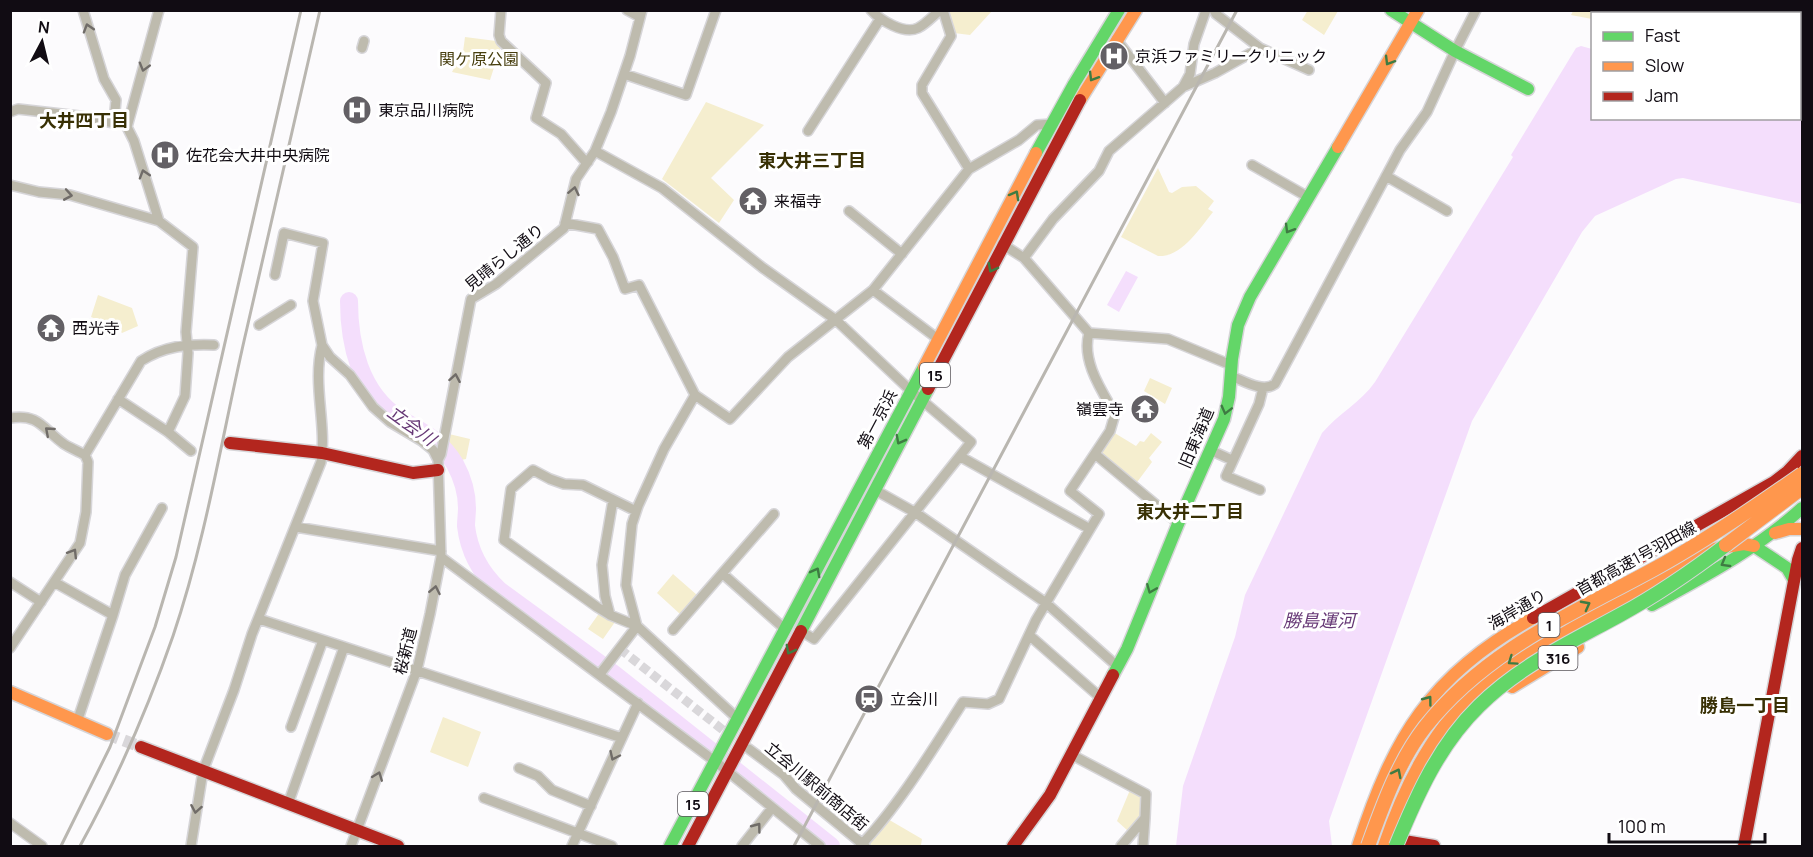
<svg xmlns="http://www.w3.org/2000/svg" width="1813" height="857" font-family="Manrope,'Noto Sans JP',sans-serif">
<rect width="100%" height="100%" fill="#fcfbfd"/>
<path fill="#f5eecf" d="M1308 10H1338V11L1324 35 1302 20Z
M947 11H992L970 35 954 33Z
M1573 11H1643L1642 13 1592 14V19L1571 15Z
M465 37 496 41 501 46 490 80 452 72 463 52Z
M706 102 764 125 711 178 734 200 719 223 662 179Z
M1158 168 1169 192 1172 193 1182 187 1196 186 1214 201 1208 209 1213 212C1200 228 1181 258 1158 256L1121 237Z
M98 295 132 308 138 326 122 333 118 328 91 317Z
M1150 378 1172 388 1165 404 1144 391Z
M1113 432 1136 446 1140 441 1144 442 1151 433 1162 442 1149 458 1152 462 1135 485 1099 454Z
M449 434 470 439 466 459 461 460 447 443Z
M673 574 697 595 680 614 657 593Z
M600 612 615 622 603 639 588 629Z
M443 717 481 732 468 767 430 752Z
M1130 790 1142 798 1140 816 1128 831 1117 821Z
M886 818 922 839 921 845 869 846 866 843Z"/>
<path fill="#f4defc" d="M1581 46 1592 49V118H1800V96H1802V204L1683 178 1676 179 1595 216 1582 232 1472 421 1329 821 1332 846H1176L1183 786 1235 637 1245 595 1322 433C1338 414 1361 402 1375 382L1513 157 1511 155 1576 48Z
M1126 271 1138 277 1119 312 1107 305Z"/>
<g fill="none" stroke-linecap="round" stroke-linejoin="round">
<path stroke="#f4defc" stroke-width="18" d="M349 301C349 344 360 393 399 418 423 433 439 438 455 464 462 477 467 493 467 508 467 514 466 520 466 526 469 552 481 573 499 590L614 674 831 846"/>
<path stroke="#d9d7da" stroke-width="9" stroke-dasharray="9 4.5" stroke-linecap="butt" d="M620 649 723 730"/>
<path stroke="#d9d7da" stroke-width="12" stroke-dasharray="12 6" stroke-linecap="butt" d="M107 734 141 747"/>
<g stroke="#d6d5d8" stroke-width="12">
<path id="street" d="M83 10 104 79 116 100 114 122
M501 10 499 35 501 41 546 83 536 118 561 134 584 160 588 162
M627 10 640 17
M871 10C880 20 904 35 918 28 926 24 933 16 940 10
M943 10 951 36 922 85V93L969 169
M1214 10 1216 14 1260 48 1309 70
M1645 14 1647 10
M1663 14 1664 10
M1116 39 1165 103
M362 48 364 41
M624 74 686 95 716 10
M1183 87 1215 73 1260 48
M10 112 18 109 79 116 119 124
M808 131 880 19
M595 151 662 188 763 268 836 320 911 391 971 442 814 639 801 631
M1252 165 1308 197
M1386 176 1447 211
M10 185 39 192 70 195 159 221 193 247 186 332 188 353 185 396 168 432
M849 211 902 254
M159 221 134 141 127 127 159 10
M565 223 598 229 613 257 625 289 639 285 695 395 730 419 788 357 873 290 969 169 1019 140 1037 125 1053 124
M1002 244 1024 258 1089 333 1168 339 1231 365
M1024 258 1053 219 1099 171 1109 151 1183 87 1190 74 1194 44 1206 10
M275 275 284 233 323 243 313 301 322 345 330 357 350 375 373 407 390 422 422 441 433 450 438 460
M873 290 938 339
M259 325 291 305
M1089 333C1081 361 1102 391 1115 414L1110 431 1070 491 1099 514 1090 529
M1231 376C1244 381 1263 393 1275 384L1400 150 1427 112 1455 51 1476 10
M695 395 664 449 638 506 632 524 626 585 637 626 739 720
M118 399 168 432 191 451
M10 418C39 413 44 430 64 444 70 448 78 451 85 455L88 462 86 512 80 543 10 648
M1210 450 1232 460
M1095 454 1178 523
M85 455 141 361C164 346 187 344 214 345
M875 490 916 513 1046 603 1117 666
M1260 490 1226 476 1259 404 1263 388
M296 527 441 551
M441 557 716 762 820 846
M723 574 786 630
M10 582 41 602
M54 582 113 615 77 722
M113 615 125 575 162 508
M610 615 605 596 602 565 613 500
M259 619 622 738
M673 630 774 514
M1029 635 1101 698
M600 674 637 626 610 615 597 607 504 540 511 489 533 470 550 479 564 484 583 485 636 511
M291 727 323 640
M749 749 784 775 796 789 865 846
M1072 755 1146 794 1145 818 1121 846
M519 768 538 776 552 790 591 806
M484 798 612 846
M288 804 344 647
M10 823 42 846
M191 846 203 771 234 690 252 634 321 462C327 424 312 384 322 345
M351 846 417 670 430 614 441 557 438 460 441 454 471 299 496 284 564 228 576 179 595 151 611 112 630 56 642 10
M572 846 638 703
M742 846 772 808
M860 846C898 807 933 749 963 702L988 704 999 699 1036 620 1090 529 961 457
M1143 846 1145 818"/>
</g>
<g stroke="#d6d5d8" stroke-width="15">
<path id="fast" d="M1391 10 1455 51 1528 89
M1036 153 1074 84 1119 10
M1754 546 1787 568 1794 580
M1652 605C1705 576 1757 549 1802 508
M801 631 928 389
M1113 675 1127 649 1185 507 1224 419 1229 397 1232 359 1238 325 1250 297 1338 147
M670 846 924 367"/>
</g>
<g stroke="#d6d5d8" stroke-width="15">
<path id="slow" d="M1080 100 1136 10
M1338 147 1418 10
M924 367 1036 153
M1775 533 1789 529H1802
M1512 687 1578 647
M10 692 107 734
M1358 846C1394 736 1429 677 1533 618
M1384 846C1403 790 1429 736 1472 694 1511 656 1559 633 1606 608 1642 588 1678 568 1714 549L1744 544 1754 546"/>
</g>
<g stroke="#d6d5d8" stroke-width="15">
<path id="jam" d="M928 389 1080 100
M230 443 322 453 413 473 438 470
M1533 618 1774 482 1787 472 1802 456
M141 747 398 846
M1404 841 1434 846
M688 846 801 631
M1013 846 1050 795 1113 675
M1744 846 1798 560 1802 548"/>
</g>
<use href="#street" stroke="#bebbae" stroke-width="9"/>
<use href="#fast" stroke="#63d668" stroke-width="12"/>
<use href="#slow" stroke="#ff974d" stroke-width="12"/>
<use href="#jam" stroke="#b3261e" stroke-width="12"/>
<path stroke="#b9b6b0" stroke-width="3" d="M61 846 110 747 155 627 176 557 301 10
M80 846C117 779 148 708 173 636 207 536 223 430 247 328 271 222 296 116 320 10
M794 846 1237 10"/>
<g stroke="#d6d5d8" stroke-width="16" stroke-linecap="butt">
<path id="fast-bridge" d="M1396 846C1417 795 1439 745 1479 706 1519 666 1571 642 1620 615 1657 595 1692 571 1726 545"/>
</g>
<g stroke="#d6d5d8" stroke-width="16" stroke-linecap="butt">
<path id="slow-bridge" d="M1726 545 1802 488
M1368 846C1383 805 1398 762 1425 727 1486 650 1572 614 1656 568 1707 540 1755 507 1802 474"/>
</g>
<use href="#fast-bridge" stroke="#63d668" stroke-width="14"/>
<use href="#slow-bridge" stroke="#ff974d" stroke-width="14"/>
</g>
<defs><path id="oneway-chevron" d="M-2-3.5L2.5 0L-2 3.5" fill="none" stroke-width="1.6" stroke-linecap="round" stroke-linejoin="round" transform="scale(1.5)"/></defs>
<g stroke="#706c68">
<use href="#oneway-chevron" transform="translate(88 28) rotate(-107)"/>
<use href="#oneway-chevron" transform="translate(144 67) rotate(106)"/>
<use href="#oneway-chevron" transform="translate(144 174) rotate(-107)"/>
<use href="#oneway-chevron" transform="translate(574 191) rotate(-78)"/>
<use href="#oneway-chevron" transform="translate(68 195) rotate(10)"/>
<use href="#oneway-chevron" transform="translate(455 378) rotate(-80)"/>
<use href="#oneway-chevron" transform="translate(49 431) rotate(-139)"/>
<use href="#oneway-chevron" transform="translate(73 553) rotate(-58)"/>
<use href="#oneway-chevron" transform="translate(435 590) rotate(-79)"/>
<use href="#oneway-chevron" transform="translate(614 756) rotate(115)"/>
<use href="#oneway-chevron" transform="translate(378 776) rotate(-69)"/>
<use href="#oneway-chevron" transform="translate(196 809) rotate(100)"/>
<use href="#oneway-chevron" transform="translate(757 827) rotate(-53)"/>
</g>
<g stroke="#3e7b42">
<use href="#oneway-chevron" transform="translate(1389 61) rotate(121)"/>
<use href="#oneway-chevron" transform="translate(1093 77) rotate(121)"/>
<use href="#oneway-chevron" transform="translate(1015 195) rotate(-61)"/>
<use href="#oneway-chevron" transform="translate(1289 229) rotate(121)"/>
<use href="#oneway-chevron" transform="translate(992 268) rotate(118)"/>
<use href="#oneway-chevron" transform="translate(1226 410) rotate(104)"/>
<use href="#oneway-chevron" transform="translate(900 440) rotate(118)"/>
<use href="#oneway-chevron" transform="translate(1725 563) rotate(150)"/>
<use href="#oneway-chevron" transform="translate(816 572) rotate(-62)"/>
<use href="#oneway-chevron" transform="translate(1151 589) rotate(112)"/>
<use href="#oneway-chevron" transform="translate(1586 605) rotate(-28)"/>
<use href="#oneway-chevron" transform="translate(790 650) rotate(118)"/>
<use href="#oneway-chevron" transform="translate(1512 661) rotate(145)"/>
<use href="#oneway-chevron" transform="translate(1428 700) rotate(-53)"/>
<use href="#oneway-chevron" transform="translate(1397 773) rotate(-63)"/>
</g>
<defs>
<g id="hospital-disc" transform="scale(1.5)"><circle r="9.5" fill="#636065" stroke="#fff"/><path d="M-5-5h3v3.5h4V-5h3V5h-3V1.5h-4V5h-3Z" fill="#fff"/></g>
<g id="temple-disc" transform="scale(1.5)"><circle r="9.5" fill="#636065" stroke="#fff"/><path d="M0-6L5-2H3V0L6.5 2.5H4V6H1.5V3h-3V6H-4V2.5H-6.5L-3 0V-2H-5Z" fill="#fff"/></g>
<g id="station-disc" transform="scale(1.5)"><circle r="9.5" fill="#636065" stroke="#fff"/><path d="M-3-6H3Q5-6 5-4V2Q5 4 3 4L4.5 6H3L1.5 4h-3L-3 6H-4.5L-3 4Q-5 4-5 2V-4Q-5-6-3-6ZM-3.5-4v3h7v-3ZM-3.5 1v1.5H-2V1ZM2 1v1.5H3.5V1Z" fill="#fff"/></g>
</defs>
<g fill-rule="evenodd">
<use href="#hospital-disc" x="1114" y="56"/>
<use href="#hospital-disc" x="357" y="110"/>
<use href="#hospital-disc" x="165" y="155"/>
<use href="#temple-disc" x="753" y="201"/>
<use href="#temple-disc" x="51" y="328"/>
<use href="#temple-disc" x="1145" y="409"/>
<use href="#station-disc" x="869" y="699"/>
</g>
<g text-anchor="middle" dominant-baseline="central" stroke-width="6" stroke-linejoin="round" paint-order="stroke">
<g fill="#fff" stroke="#58555a" stroke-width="1.5">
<rect x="920" y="363" width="30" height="24" rx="4.5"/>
<rect x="1538.5" y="613" width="21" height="24" rx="4.5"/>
<rect x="1538.5" y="646" width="39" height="24" rx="4.5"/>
<rect x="678" y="792" width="30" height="24" rx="4.5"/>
</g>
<g font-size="15" font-weight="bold" fill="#110c13">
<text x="935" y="375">15</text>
<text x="1549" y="625">1</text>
<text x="1558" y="658">316</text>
<text x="693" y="804">15</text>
</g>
<g font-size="16" fill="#110c13" stroke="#fff" text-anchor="start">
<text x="1135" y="56">京浜ファミリークリニック</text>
<text x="378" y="110">東京品川病院</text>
<text x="186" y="155">佐花会大井中央病院</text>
<text x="774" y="201">来福寺</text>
<text x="72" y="328">西光寺</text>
<text x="1124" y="409" text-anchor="end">嶺雲寺</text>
<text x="890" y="699">立会川</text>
</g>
<g font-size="16" fill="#483f0f" stroke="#fff">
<text x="479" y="59">関ケ原公園</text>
</g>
<g font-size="16" fill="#110c13" stroke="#fff">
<text transform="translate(504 257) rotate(-39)">見晴らし通り</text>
<text transform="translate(877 419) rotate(-62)">第一京浜</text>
<text transform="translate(1196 438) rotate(-67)">旧東海道</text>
<text transform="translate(1636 558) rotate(-29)">首都高速1号羽田線</text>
<text transform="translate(1517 609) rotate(-30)">海岸通り</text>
<text transform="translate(405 651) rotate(-76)">桜新道</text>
<text transform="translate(817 786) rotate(40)">立会川駅前商店街</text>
</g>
<g font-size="18" font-weight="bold" fill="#383004" stroke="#fff">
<text x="84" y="120">大井四丁目</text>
<text x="812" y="160">東大井三丁目</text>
<text x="1190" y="511">東大井二丁目</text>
<text x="1745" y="705">勝島一丁目</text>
</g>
<g font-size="18" font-style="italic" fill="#673976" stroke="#fff">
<text transform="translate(412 425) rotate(36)">立会川</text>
<text x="1319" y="620">勝島運河</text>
</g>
</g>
<rect width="1813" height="857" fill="none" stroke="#110c13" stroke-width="24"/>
<rect x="1591" y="12" width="210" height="108" fill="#ffffff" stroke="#a09ea1" stroke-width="1.5"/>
<rect x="1603" y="32" width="30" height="9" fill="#63d668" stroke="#a09ea1" stroke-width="1.5"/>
<text x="1645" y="42" font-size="18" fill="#110c13">Fast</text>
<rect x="1603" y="62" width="30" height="9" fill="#ff974d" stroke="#a09ea1" stroke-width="1.5"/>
<text x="1645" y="72" font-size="18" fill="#110c13">Slow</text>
<rect x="1603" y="92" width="30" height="9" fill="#b3261e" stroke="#a09ea1" stroke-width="1.5"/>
<text x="1645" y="102" font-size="18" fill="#110c13">Jam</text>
<g transform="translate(42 42) rotate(7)" stroke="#ffffff" stroke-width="4.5" paint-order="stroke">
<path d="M0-4.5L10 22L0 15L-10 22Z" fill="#110c13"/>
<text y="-9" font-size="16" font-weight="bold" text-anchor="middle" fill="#110c13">N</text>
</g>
<path d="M1609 833v9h156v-9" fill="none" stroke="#110c13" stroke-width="3"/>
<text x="1618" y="833" font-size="18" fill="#110c13" stroke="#ffffff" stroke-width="4.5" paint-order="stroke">100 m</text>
</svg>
